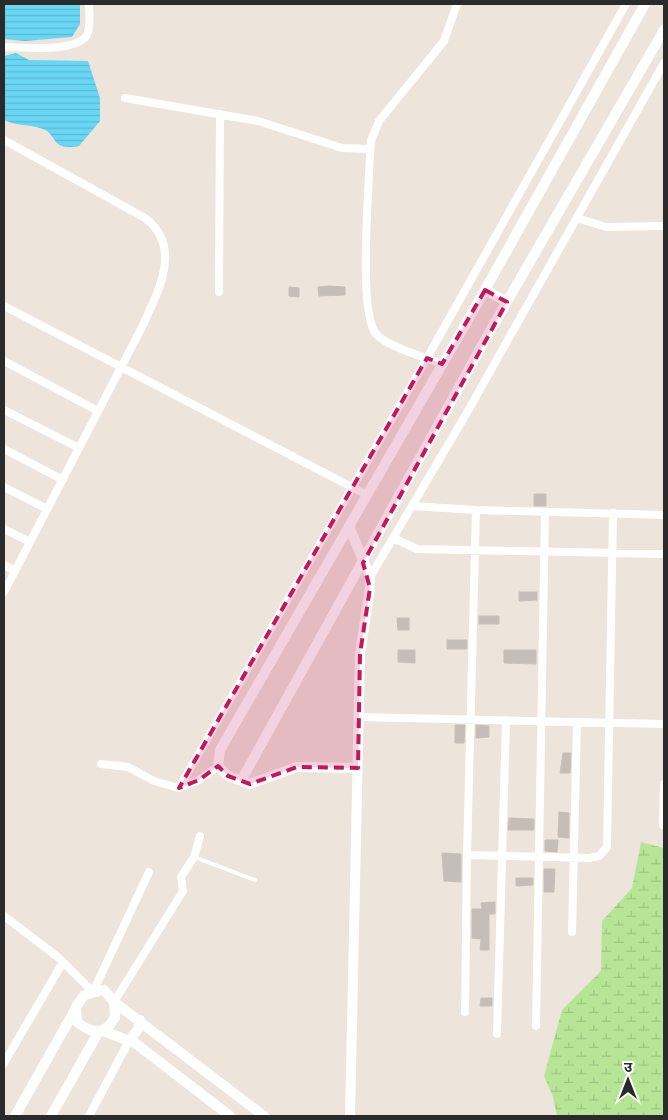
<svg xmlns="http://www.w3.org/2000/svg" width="668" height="1120" font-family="'DejaVu Sans','Noto Sans Devanagari',sans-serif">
<defs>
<pattern id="wetland-marsh" width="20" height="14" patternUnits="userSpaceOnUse" patternTransform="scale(1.25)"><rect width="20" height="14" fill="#b6e695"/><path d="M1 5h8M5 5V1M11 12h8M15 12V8" fill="none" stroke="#9dc581"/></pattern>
<pattern id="water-rules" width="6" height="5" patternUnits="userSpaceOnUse" patternTransform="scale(1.25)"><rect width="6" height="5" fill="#69d7f4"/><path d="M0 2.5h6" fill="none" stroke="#5bb9d1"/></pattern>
</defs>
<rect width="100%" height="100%" fill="#ede4db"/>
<path fill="url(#wetland-marsh)" d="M641 842 664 848V1116H557L553 1097 544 1076 562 1010 601 971 602 921 632 888Z"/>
<path fill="url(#water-rules)" d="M4 4H80V24L72 37 25 41 4 39Z
M16 53 29 60 88 61 100 98V121L79 146C50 151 58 135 43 129 30 124 16 126 4 120V56Z"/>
<path fill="#c5beb8" stroke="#c8c0b5" d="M329 286 345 287V295L319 296 318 287Z
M289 287 299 288V297L289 296Z
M534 494H546V506H534Z
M519 592H537V600L519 601Z
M479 616H499V624H479Z
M397 618H409V630H398Z
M447 640H467V649H447Z
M398 650H415V663L398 662Z
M504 650H536V664L504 663Z
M455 725H465L464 743H455Z
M476 725 489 726V737L476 738Z
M563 753H571L570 773H560Z
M559 812 569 813V838L558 837Z
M509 818 534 819V830H508Z
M545 840H558L557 852 545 851Z
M442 853 461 854V882L444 881Z
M544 869H555L554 892H544Z
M516 878H533V885L516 886Z
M495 902V914H489V950H480L481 939 472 938V909H482L481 903Z
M481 998H492V1006H480Z"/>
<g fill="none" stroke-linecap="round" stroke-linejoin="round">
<path stroke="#fff" stroke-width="4" d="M194 857 255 880"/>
<path stroke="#fff" stroke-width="8" d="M4 47C23 47 76 53 87 35 91 26 89 13 89 4
M125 98 258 121 342 148 370 149
M4 140 145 218C184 247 157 294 141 329L4 592
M577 218 606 227 664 226
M219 292 220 114
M4 306 367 495
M4 361 98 411
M442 364C425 357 388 347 376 334 358 312 369 188 370 155L371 141 379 121 444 41 457 4
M4 410 79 448
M4 449 63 480
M4 487 47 509
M412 506 476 510 664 515
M4 529 30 542
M393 538 417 549 664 554
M4 565 15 571
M370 577 465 416 664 63
M358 717 664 724
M101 764 128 767 154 781 179 788 199 780 218 766
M179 788 427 358 626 4
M663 825 664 784
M467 855 590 858 599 856 607 847 613 513
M4 916 59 958 93 992 149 872
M572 932 577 723
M114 1002 183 891 181 877 194 857 200 836
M465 1012 467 855 476 510
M536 1026 545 512
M497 1034 506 721
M4 1063 63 962
M89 1116 129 1041"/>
<path stroke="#fff" stroke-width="10" d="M485 290 507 302
M349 526 370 577V588L360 654 350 1116
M358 768 297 767 250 784 228 776 218 766 220 750 472 313 645 4
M241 781 490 331 664 30
M104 990 114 1002 115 1017C105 1036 92 1034 77 1022L76 1007 84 995Z
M114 1002 264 1116
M103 1031 135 1043 230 1116
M129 1041 138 1029 140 1020
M15 1116 76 1008
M51 1116 98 1033"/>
</g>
<path fill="#c2185b" fill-opacity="0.2" stroke="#c2185b" stroke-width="4" stroke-dasharray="10 6" stroke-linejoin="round" d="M485 290 507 302 363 563 370 588 360 654 358 768 297 767 250 784 228 776 218 766 199 780 179 788 427 358 442 364Z"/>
<rect width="668" height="1120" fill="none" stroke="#2a2a2a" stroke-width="10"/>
<g transform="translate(628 1080)" stroke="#ffffff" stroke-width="4" paint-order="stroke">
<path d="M0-4L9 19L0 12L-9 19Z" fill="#2a2a2a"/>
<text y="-8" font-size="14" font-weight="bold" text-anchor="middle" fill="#2a2a2a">उ</text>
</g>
</svg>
